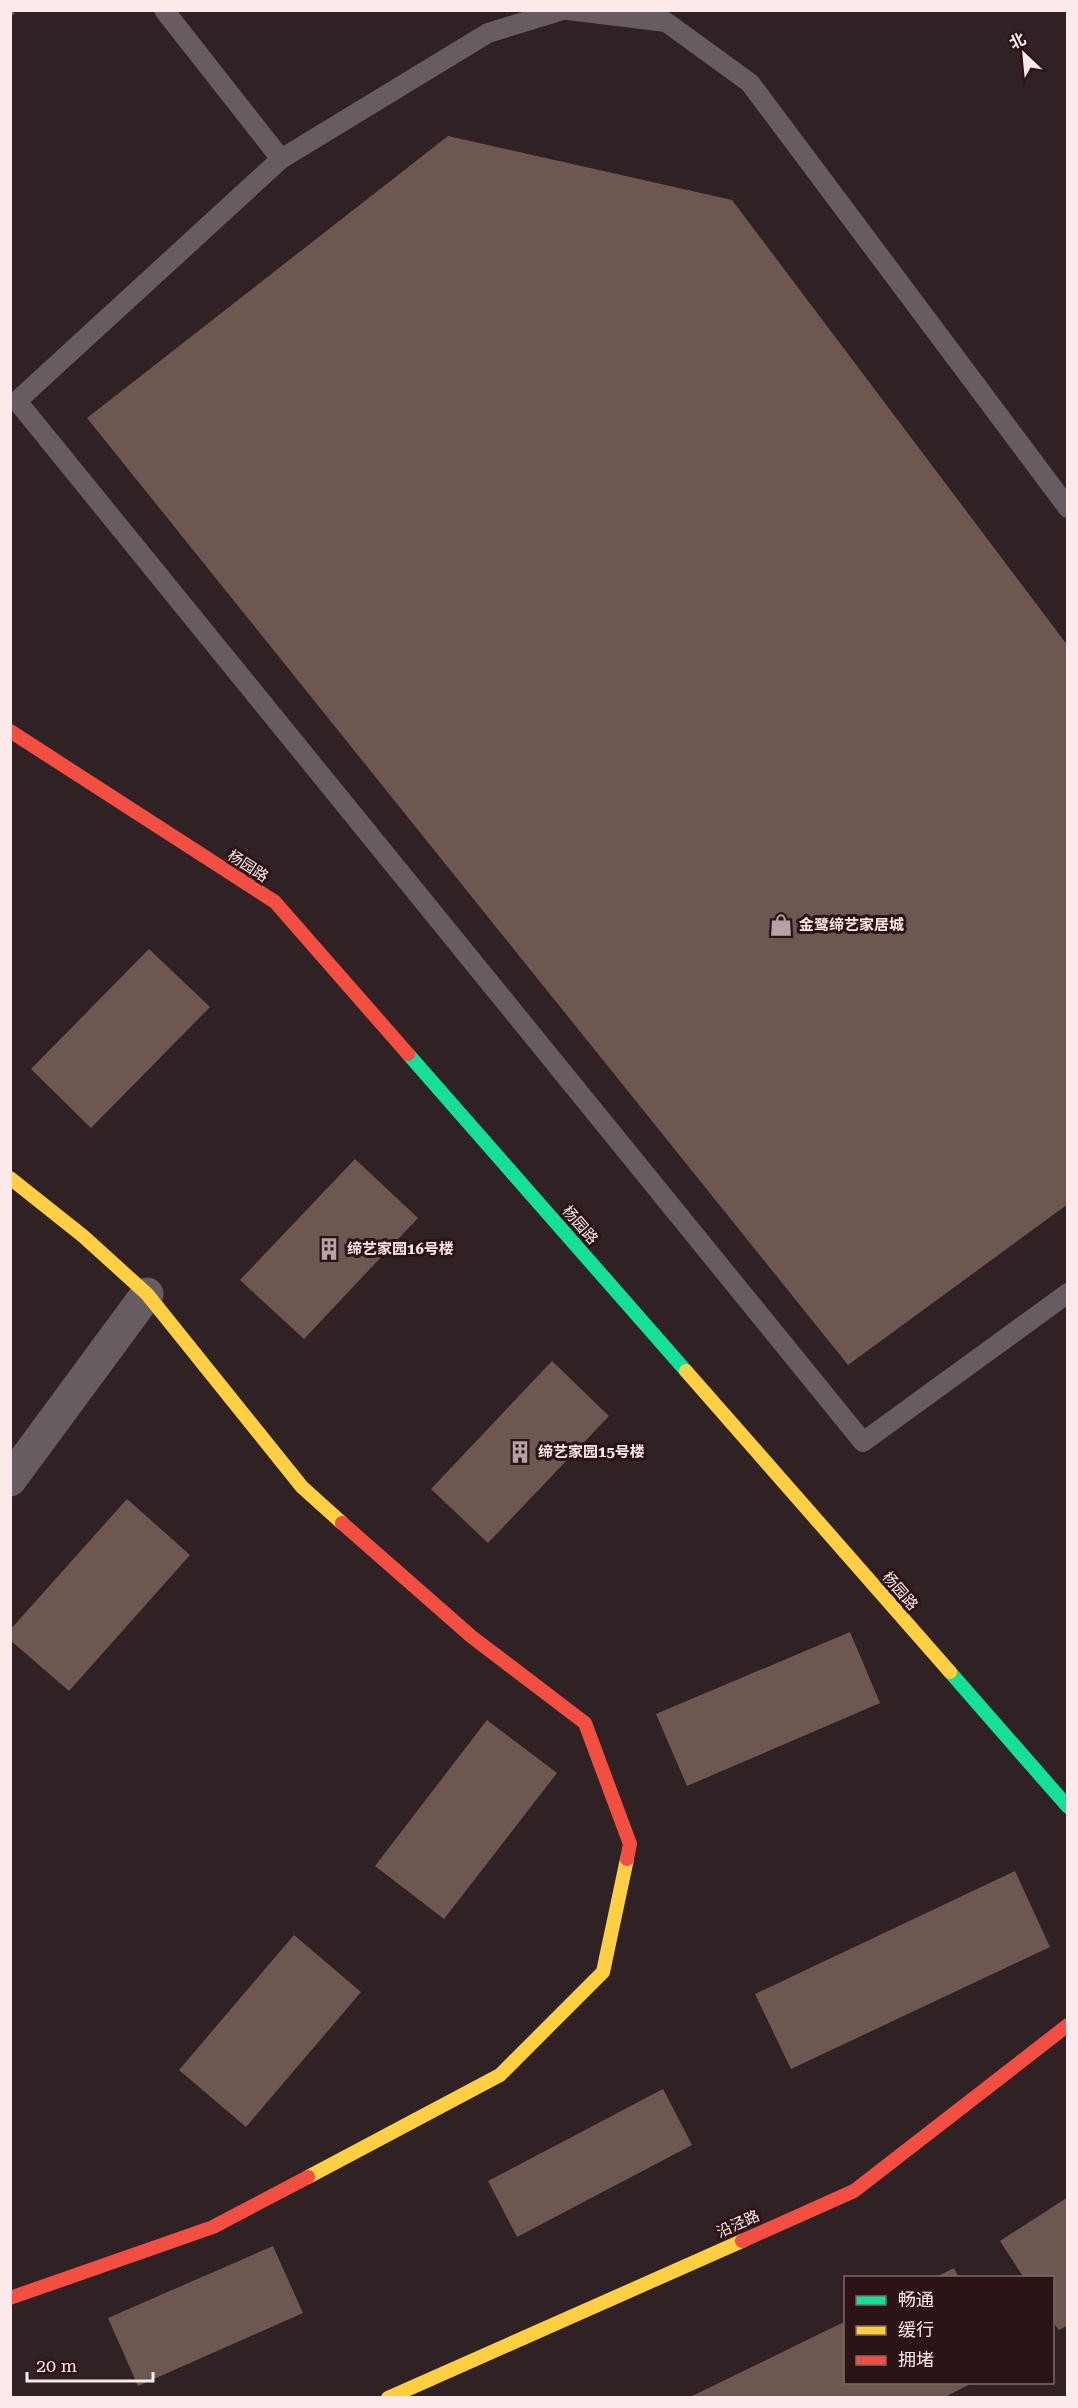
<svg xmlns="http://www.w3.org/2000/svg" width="1078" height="2408" font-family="'Roboto Serif','Noto Sans SC',serif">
<rect width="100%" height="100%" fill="#302224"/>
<path fill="#6e5751" d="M448 136 732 200 1068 646V1204L848 1365 87 418Z
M149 949 210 1007 91 1128 31 1069Z
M355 1159 418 1218 304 1339 240 1280Z
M552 1361 609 1416 488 1543 431 1489Z
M127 1499 190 1555 69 1691 10 1640V1630Z
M850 1632 880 1703 687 1786 656 1714Z
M487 1720 557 1773 444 1919 375 1866Z
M1015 1871 1050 1947 791 2069 755 1994Z
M294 1935 361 1992 246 2127 179 2070Z
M663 2089 692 2145 517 2237 488 2181Z
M1068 2197V2325L1059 2330 1052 2321V2278H1024L1000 2241Z
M273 2246 303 2313 138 2386 108 2318Z
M954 2268 959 2278H934Z
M846 2321V2382H974L943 2398H688Z"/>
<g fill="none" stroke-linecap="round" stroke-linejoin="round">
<path stroke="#675d61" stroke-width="4" stroke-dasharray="4.5 3" stroke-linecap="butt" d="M10 15 16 10"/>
<path stroke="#685c63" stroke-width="20" d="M164 10 281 159 488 33 563 10
M568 10 666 22 750 83 1068 508
M281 159 17 401 863 1442 1068 1293"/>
<path stroke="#685c63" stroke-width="33" d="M10 1480 147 1294"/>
<path stroke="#16e098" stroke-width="14" d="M408 1054 686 1371
M950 1672 1068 1807"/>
<path stroke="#ffcf43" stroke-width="14" d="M10 1178 83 1236 147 1294 302 1487 342 1523
M686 1371 950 1672
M308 2177 500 2075 603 1972 627 1859
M388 2398 742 2241"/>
<path stroke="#f24e42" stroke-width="14" d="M10 731 275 902 408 1054
M342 1523 472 1637 585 1723 630 1844 627 1859
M742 2241 854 2191 1068 2025
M10 2298 213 2227 308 2177"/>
</g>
<defs>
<g id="shop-bare" transform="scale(1.8)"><path d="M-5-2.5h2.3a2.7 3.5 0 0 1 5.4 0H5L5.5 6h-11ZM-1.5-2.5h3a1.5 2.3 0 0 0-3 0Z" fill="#b5a3a5" stroke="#2c1316" stroke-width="2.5" paint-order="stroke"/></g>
<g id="building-bare" transform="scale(1.8)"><path d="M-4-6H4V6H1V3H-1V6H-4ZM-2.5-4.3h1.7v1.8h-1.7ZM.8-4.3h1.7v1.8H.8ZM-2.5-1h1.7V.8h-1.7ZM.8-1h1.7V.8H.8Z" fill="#b5a3a5" stroke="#2c1316" stroke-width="2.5" paint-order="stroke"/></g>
</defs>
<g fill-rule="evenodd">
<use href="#shop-bare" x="781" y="925"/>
<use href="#building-bare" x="329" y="1249"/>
<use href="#building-bare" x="520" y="1452"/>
</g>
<g text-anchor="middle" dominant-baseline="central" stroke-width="6" stroke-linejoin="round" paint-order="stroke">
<g font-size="15" fill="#fce9ea" stroke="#2c1316">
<text transform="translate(248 866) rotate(33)">杨园路</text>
<text transform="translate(580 1225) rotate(49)">杨园路</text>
<text transform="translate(900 1591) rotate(49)">杨园路</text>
<text transform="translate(738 2224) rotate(-24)">沿泾路</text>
</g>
<g font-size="15" font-weight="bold" fill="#fce9ea" stroke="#2c1316" text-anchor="start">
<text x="799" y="925">金鹭缔艺家居城</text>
<text x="347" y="1249">缔艺家园16号楼</text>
<text x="538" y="1452">缔艺家园15号楼</text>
</g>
</g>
<rect width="1078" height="2408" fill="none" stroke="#fce9ea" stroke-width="24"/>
<rect x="844" y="2276" width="210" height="108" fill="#2c1316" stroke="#7f696b" stroke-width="1.5"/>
<rect x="856" y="2296" width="30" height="9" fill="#16e098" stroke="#7f696b" stroke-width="1.5"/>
<text x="898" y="2306" font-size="18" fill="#fce9ea">畅通</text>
<rect x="856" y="2326" width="30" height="9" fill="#ffcf43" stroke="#7f696b" stroke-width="1.5"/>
<text x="898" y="2336" font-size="18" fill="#fce9ea">缓行</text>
<rect x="856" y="2356" width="30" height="9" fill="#f24e42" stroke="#7f696b" stroke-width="1.5"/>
<text x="898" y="2366" font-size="18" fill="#fce9ea">拥堵</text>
<g transform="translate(1024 54) rotate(334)" stroke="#2c1316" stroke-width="4.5" paint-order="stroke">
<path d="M0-4.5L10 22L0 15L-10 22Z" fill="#fce9ea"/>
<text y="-9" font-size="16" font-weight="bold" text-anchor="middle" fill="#fce9ea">北</text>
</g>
<path d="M27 2372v9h126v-9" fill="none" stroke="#fce9ea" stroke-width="3"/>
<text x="36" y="2372" font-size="18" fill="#fce9ea" stroke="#2c1316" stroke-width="4.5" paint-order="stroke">20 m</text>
</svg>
